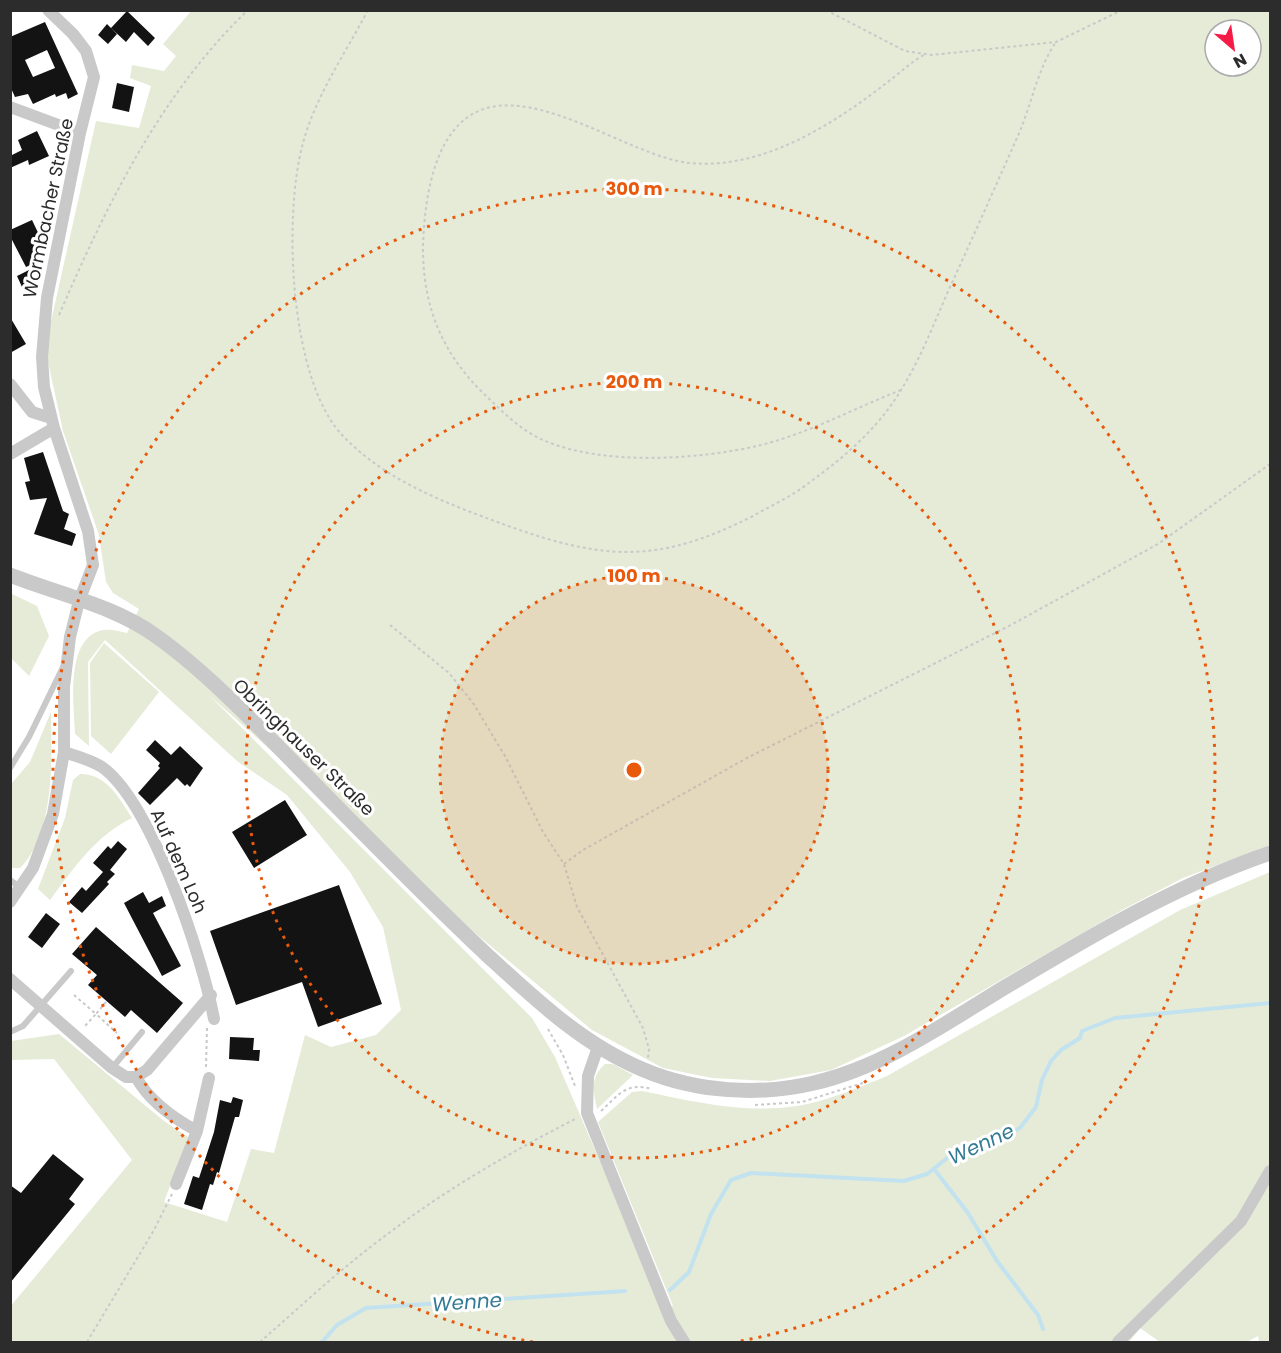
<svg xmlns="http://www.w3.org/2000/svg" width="1281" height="1353" font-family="Poppins,sans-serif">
<rect width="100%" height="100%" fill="#fff"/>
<path fill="#e5ebd7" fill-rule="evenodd" d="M192 10 1270 11V845L1183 878 1124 909 904 1036 831 1070 770 1081 712 1078 663 1068 592 1030 475 933 209 695 532 1018 555 1057 664 1310 673 1306 598 1122 632 1092 642 1091C695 1102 749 1115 803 1105 832 1099 860 1087 887 1076L1180 910 1270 872V1342H1259L1258 1336 1247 1342H1160L1140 1328 1129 1342H11L10 1307 132 1160 54 1059 11 1060V1041L59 1034 164 1121 188 1137 164 1202 227 1222 251 1149 274 1153 305 1035 331 1047 376 1035 401 1010 383 927 350 872 287 795 237 761 105 640 88 662 89 746 75 734C74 707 65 642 99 631 108 628 118 631 127 633L139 609 113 593 106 582 99 535 63 431 45 348 96 121 139 128 151 86 130 78 132 65 164 71 176 56 163 44ZM1215 30H1251V66H1215Z
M10 593 37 606 49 636 29 676 11 658Z
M104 643 159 692 111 754 91 736 90 663Z
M51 712C52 757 55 834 20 868H11V784L30 762Z
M80 774C107 774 119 798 132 818 95 836 74 868 50 900L38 889 65 818 73 780Z
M605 1064H613L633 1075 597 1109C593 1091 590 1077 605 1064Z"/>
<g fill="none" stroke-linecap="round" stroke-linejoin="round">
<path stroke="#c1e2ee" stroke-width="4" d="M934 1169 968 1213 997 1261 1038 1315 1043 1329
M670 1290 689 1272 711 1214 731 1180 751 1173 904 1181 927 1174 951 1155 988 1144 1020 1128 1036 1107 1042 1080 1051 1061 1061 1050 1080 1038 1082 1031 1115 1018 1270 1003
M322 1342 337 1325 366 1308 625 1291"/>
</g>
<path fill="#131313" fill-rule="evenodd" d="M127 11 155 38 148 46 134 32 126 42 111 28Z
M45 22 78 94 68 99 66 93 56 97 55 94 33 104 28 94 15 97 10 86V37ZM47 50 55 68 33 77 25 60Z
M107 24 117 34 108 44 98 35Z
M117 83 134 87 129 112 112 108Z
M37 131 49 156 29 165 28 160 10 168V156L22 150 18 140Z
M32 220 43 243 33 248 39 261 26 267 10 236V230Z
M29 270 35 281 22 287 17 276Z
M10 317 26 344 10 353Z
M43 452 63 511 69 514 64 529 76 534 72 546 34 534 47 498 30 500 25 482 30 481 24 458Z
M155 740 171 755 180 746 203 768 190 787 187 784 185 786 177 778 150 805 138 793 160 768 158 766 160 763 146 750Z
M285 800 307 835 254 868 232 832Z
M118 841 127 849 110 870 115 874 107 882 109 884 82 913 69 902 82 887 86 891 103 872 93 863 108 846 111 849Z
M339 885 382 1004 318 1027 302 982 236 1005 210 931Z
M143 892 149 903 162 896 166 906 153 913 181 966 162 976 124 903Z
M46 913 60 924 42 948 28 937Z
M96 927 183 1003 157 1033 131 1010 125 1017 88 985 97 975 72 954Z
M230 1037 254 1038 253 1050H260L259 1061 229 1059Z
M233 1097 243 1100 239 1117H235L219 1173 217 1172 213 1185 210 1184 202 1210 184 1204 193 1176 199 1178 214 1132 220 1100 231 1103Z
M53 1154 84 1179 69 1199 75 1204 10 1283V1185L21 1193Z"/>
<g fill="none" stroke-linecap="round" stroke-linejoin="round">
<path stroke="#c9c9c9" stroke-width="2" stroke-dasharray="3 3" stroke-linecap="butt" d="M368 10C345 54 316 95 303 143 283 215 289 380 343 436 388 483 451 505 511 527 607 561 660 563 753 516 772 505 793 496 810 482 838 462 865 439 886 412 915 374 931 330 950 287 974 235 997 183 1020 131 1032 102 1038 68 1056 42
M826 10 905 51 932 55 1056 42 1122 10
M59 315C106 206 161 93 248 10
M901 390C855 408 809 433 761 445 699 460 602 466 543 440 520 430 502 411 484 394 442 353 423 307 423 248 424 207 431 147 464 120 522 72 627 157 690 163 763 170 834 124 889 81 901 72 911 62 924 55
M390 625 449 673 473 703 505 756 543 832 564 864 577 907 643 1028 649 1049 648 1058
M564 864 583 850 747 758 1011 625 1158 544 1270 464
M74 995 96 1014 84 1027
M106 1002 96 1014 117 1033
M548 1029 563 1055 575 1086
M206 1067 207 1028
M755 1105 802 1102 866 1082
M601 1111C619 1095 625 1082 652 1089
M87 1342 154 1230 172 1194
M260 1342C303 1304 346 1264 393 1230 450 1187 513 1151 577 1118"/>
<path stroke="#c9c9c9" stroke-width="6" d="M10 768 29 737 63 667
M10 880 21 888
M10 1032 23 1026 71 971
M112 1068 142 1032"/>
<path stroke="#c9c9c9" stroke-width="12" d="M10 107 80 133
M10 384 32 412 51 418
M10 454 54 428
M64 752C76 756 91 760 102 767 152 803 203 959 214 1019
M10 902 33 868 53 814 64 752V687L70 637 79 601 93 565 88 531 54 428 44 387 42 357 47 298 80 133 94 77 86 51 73 34 48 10
M10 979 112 1068 126 1077H136C149 1101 173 1118 197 1131
M598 1047 588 1076 587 1113 671 1321 684 1342
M136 1077 147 1070 211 995
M176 1184 197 1131 209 1078
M1118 1342 1241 1221 1270 1171"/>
<path stroke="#c9c9c9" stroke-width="15" d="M10 575C58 594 115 606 156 636 204 670 253 721 295 764 358 828 421 893 487 955 535 999 583 1045 644 1070 696 1092 760 1096 814 1083 883 1067 943 1025 1002 989 1089 937 1174 886 1270 853"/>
</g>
<circle cx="634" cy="770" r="194" fill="#e8590c" fill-opacity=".12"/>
<g fill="none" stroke="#e8590c" stroke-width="3" stroke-dasharray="3 6">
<circle cx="634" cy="770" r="194"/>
<circle cx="634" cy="770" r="388"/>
<path d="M533 1342A581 581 0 1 1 735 1342"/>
</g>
<g text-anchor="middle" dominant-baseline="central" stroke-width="6" stroke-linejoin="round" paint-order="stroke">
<g font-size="18" fill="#2c2c2c" stroke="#fff">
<text transform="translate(48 208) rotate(-78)">Wormbacher Straße</text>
<text transform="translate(304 747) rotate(44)">Obringhauser Straße</text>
<text transform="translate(179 861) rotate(66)">Auf dem Loh</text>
</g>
<g font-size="20" font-style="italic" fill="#337b94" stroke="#fff">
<text transform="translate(981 1144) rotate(-25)">Wenne</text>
<text transform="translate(467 1302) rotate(-4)">Wenne</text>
</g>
</g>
<circle cx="634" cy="770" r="9" fill="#e8590c" stroke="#fff" stroke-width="3"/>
<g font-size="18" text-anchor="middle" font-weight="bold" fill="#e8590c" stroke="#fff" stroke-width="6" stroke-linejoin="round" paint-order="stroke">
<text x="634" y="195">300 m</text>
<text x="634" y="388">200 m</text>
<text x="634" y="582">100 m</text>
</g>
<rect width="1281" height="1353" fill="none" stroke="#2c2c2c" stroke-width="24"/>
<g transform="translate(1233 48) rotate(151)"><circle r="28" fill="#ffffff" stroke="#ababab" stroke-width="1.5"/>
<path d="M0-4.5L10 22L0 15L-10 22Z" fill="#f61a47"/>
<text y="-9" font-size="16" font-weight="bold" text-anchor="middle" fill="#2c2c2c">N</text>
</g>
</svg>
